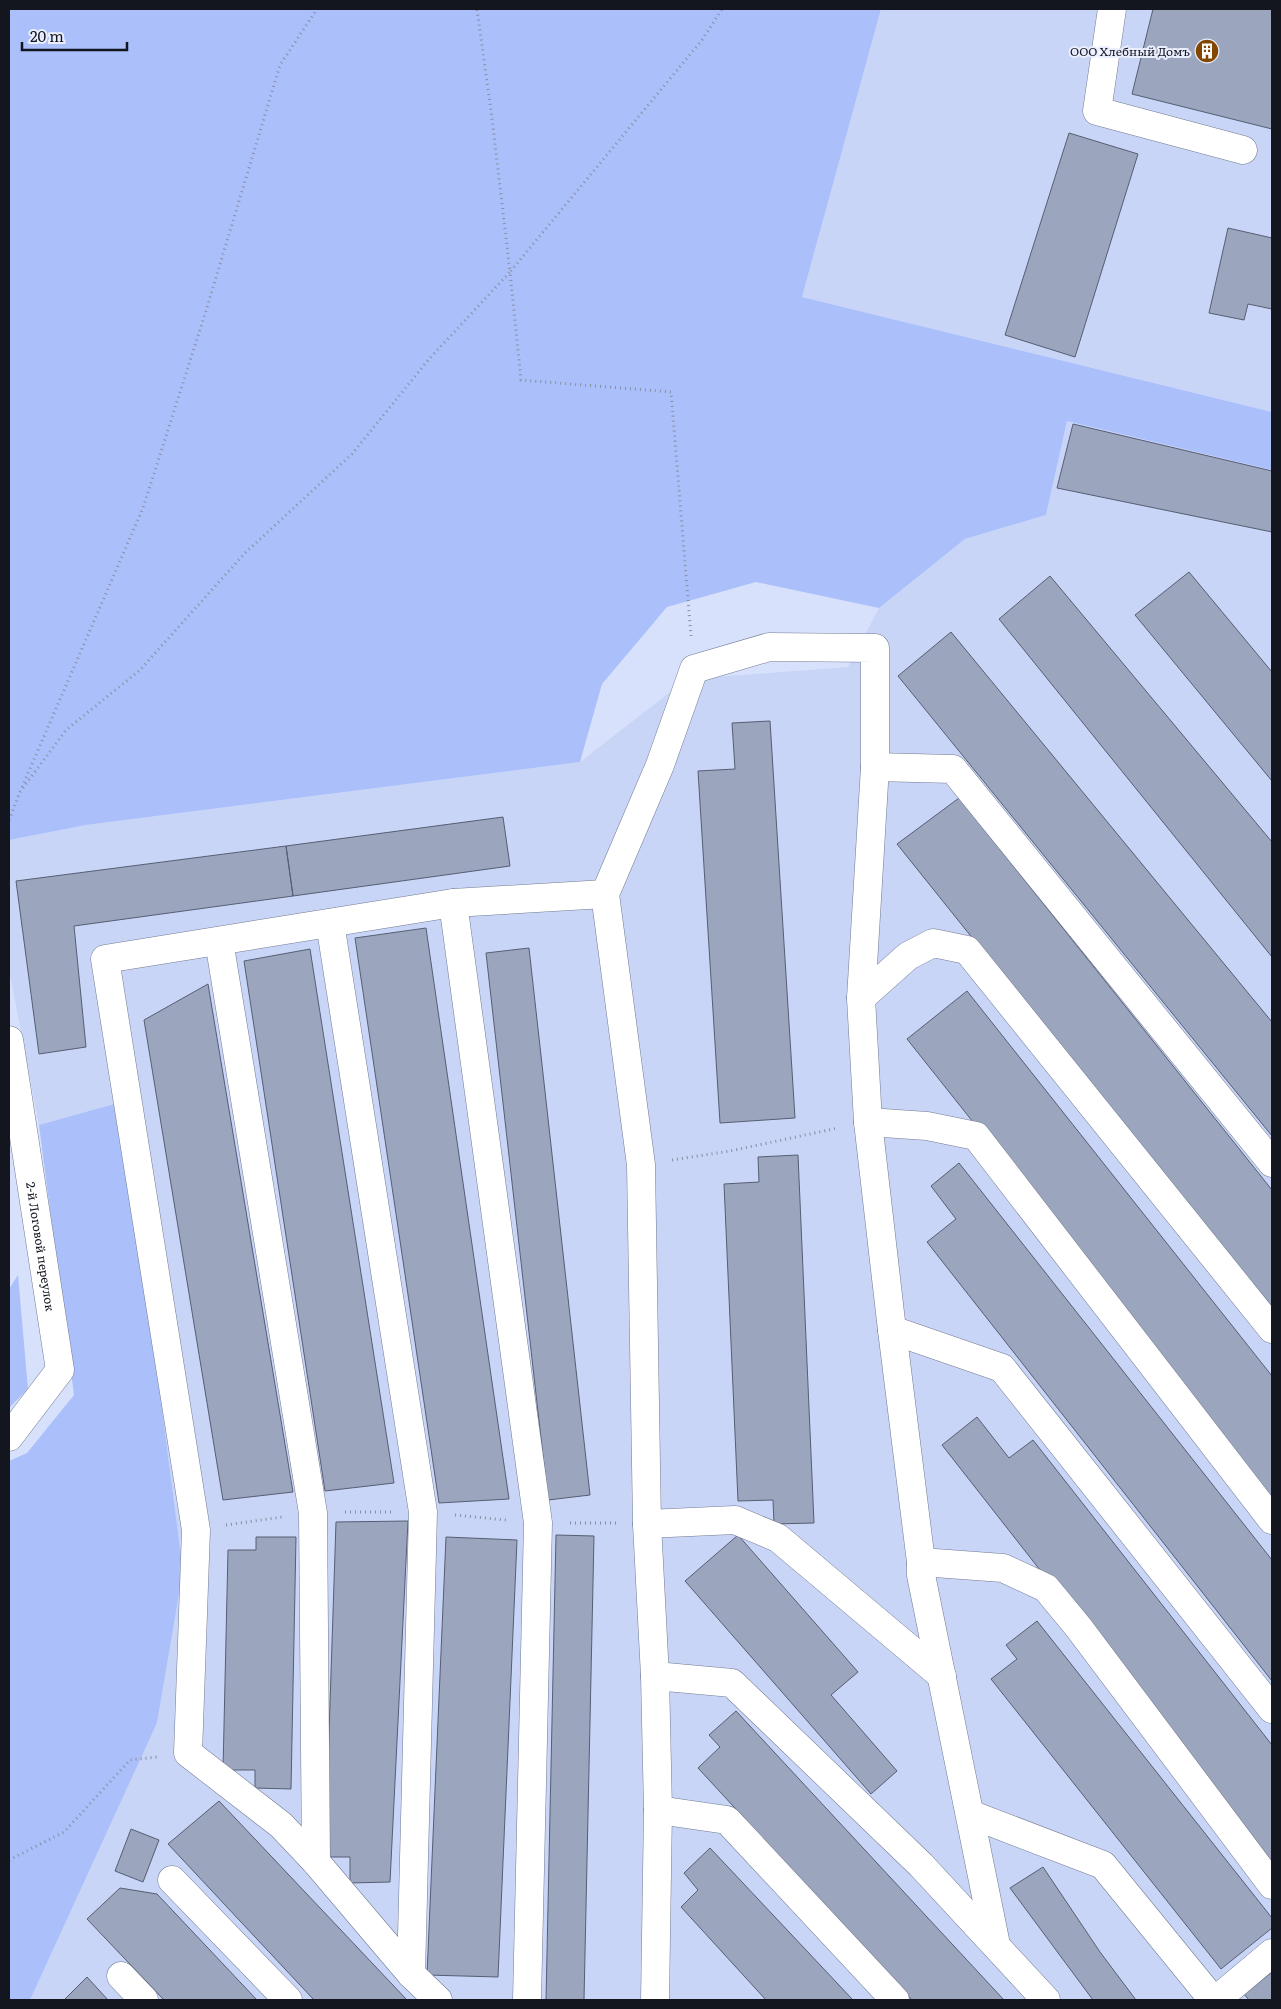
<svg xmlns="http://www.w3.org/2000/svg" width="1281" height="2009" font-family="Literata,serif">
<rect width="100%" height="100%" fill="#d8e1fc"/>
<path fill="#c9d5f6" d="M881 9H1272V412L802 297Z
M1067 421 1272 470V2000H30L157 1723 183 1571 159 1386 114 1104 39 1125 9 970V840L86 825 580 762 687 679 848 667 879 608 965 539 1046 515Z"/>
<path fill="#abc0fb" d="M9 9H881L802 297 1272 412V470L1067 421 1046 515 965 539 879 608 756 582 667 607 602 684 580 762 86 825 9 840Z
M114 1104 159 1386 183 1571 157 1723 30 2000H9V1461L27 1453 74 1395 39 1125Z
M18 1275 28 1389 9 1408V1289Z"/>
<path fill="#9ca5be" stroke="#565e74" d="M1153 9H1272V129L1132 94Z
M1069 133 1138 154 1075 357 1005 335Z
M1228 228 1272 238V309L1248 304 1244 320 1209 313Z
M1073 424 1272 471V532L1057 488Z
M1189 572 1272 672V781L1135 615Z
M1050 576 1272 842V957L999 619Z
M951 632 1272 1022V1136L898 676Z
M770 721 795 1118 720 1123 698 771 735 769 732 723Z
M959 798 1272 1190V1312L897 844Z
M503 817 510 866 293 896 286 846Z
M286 846 293 896 74 926 86 1047 39 1054 16 881Z
M426 928 509 1499 439 1503 355 938Z
M529 948 590 1495 548 1500 486 953Z
M310 949 394 1483 325 1491 244 961Z
M208 984 293 1492 223 1500 144 1020Z
M967 991 1272 1376V1498L907 1039Z
M798 1155 814 1523 774 1524 773 1500 738 1501 724 1184 759 1182 758 1157Z
M959 1163 1272 1560V1681L927 1242 956 1219 931 1186Z
M977 1417 1009 1458 1033 1440 1272 1745V1866L942 1445Z
M408 1521 390 1882 350 1883V1857H325L336 1522Z
M556 1535 594 1536 584 2000H546Z
M738 1535 858 1672 831 1695 897 1771 871 1794 685 1581Z
M256 1537H296L291 1789 255 1788V1770H223L228 1550H256Z
M446 1537 517 1540 498 1977 427 1975Z
M1037 1621 1272 1918V1928L1221 1969 991 1679 1017 1659 1006 1645Z
M736 1711 1004 2000H912L698 1768 720 1747 709 1735Z
M219 1801 407 2000H314L168 1844Z
M131 1829 159 1840 143 1882 115 1871Z
M710 1848 853 2000H766L681 1907 698 1890 684 1873Z
M1043 1867 1100 1952 1136 2000H1093L1010 1888Z
M120 1888 157 1894 257 2000H164L87 1919Z
M1272 1972V2000H1249L1244 1994Z
M87 1977 108 2000H64Z"/>
<g fill="none" stroke-linecap="round" stroke-linejoin="round">
<g stroke="#727b92" stroke-width="29">
<g id="minor">
<path d="M1112 9 1097 111 1243 150"/>
<path d="M875 767 953 769 1272 1163"/>
<path d="M453 903 538 1523 527 2000"/>
<path d="M330 923 423 1512 411 1974"/>
<path d="M219 941 313 1513 316 1862"/>
<path d="M861 998 908 956 933 943 967 950 1272 1329"/>
<path id="s1" d="M9 1040 60 1370 9 1437"/>
<path d="M868 1122 927 1126 976 1136 1272 1520"/>
<path d="M892 1330 1002 1368 1272 1709"/>
<path d="M647 1524 735 1520 778 1538 942 1676"/>
<path d="M921 1562 1003 1568 1046 1588 1079 1628 1272 1885"/>
<path d="M655 1676 732 1683 921 1865 1046 2000"/>
<path d="M658 1810 727 1820 895 2000"/>
<path d="M970 1814 1103 1865 1213 2000"/>
<path d="M172 1880 288 2000"/>
<path d="M121 1976 144 2000"/>
<path d="M438 2000 411 1974 316 1862 281 1825 188 1753 196 1530 105 959 453 903 605 894"/>
<path d="M655 2000 658 1810 655 1676 647 1524 641 1165 605 894 660 765 694 669 769 647 875 648V767L861 998 868 1122 892 1330 921 1562V1575L996 1945"/>
<path d="M1216 2000 1272 1953"/>
</g>
</g>
<path stroke="#888ea2" stroke-width="3" stroke-dasharray="1 4" stroke-linecap="butt" d="M691 636 671 392 521 380 510 272 702 40 722 9
M22 787 143 508 205 314 280 65 317 9
M9 820 20 792 66 730 140 670 244 554 352 454 429 359 510 272 492 118 477 9
M672 1160 730 1151 838 1128
M345 1512H391
M455 1515 506 1520
M570 1523H616
M226 1525 282 1517
M9 1860 64 1832 130 1760 157 1757"/>
<use href="#minor" stroke="#fff" stroke-width="28"/>
</g>
<defs>
<g id="building-disc" transform="scale(1.25)"><circle r="9.5" fill="#824600" stroke="#e9efff"/><path d="M-4-6H4V6H1V3H-1V6H-4ZM-2.5-4.3h1.7v1.8h-1.7ZM.8-4.3h1.7v1.8H.8ZM-2.5-1h1.7V.8h-1.7ZM.8-1h1.7V.8H.8Z" fill="#fff"/></g>
</defs>
<g fill-rule="evenodd">
<use href="#building-disc" x="1207" y="51"/>
</g>
<g text-anchor="middle" dominant-baseline="central" stroke-width="4" stroke-linejoin="round" paint-order="stroke">
<g font-size="12" fill="#13161f" stroke="#e9efff" text-anchor="end">
<text x="1190" y="51">ООО Хлебный Домъ</text>
</g>
<g font-size="12" fill="#13161f" stroke="#e9efff">
<text stroke="none"><textPath href="#s1" startOffset="209">2-й Логовой переулок</textPath></text>
</g>
</g>
<rect width="1281" height="2009" fill="none" stroke="#13161f" stroke-width="20"/>
<path d="M22 42v8h105v-8" fill="none" stroke="#13161f" stroke-width="2.5"/>
<text x="30" y="42" font-size="15" fill="#13161f" stroke="#e9efff" stroke-width="4" paint-order="stroke">20 m</text>
</svg>
